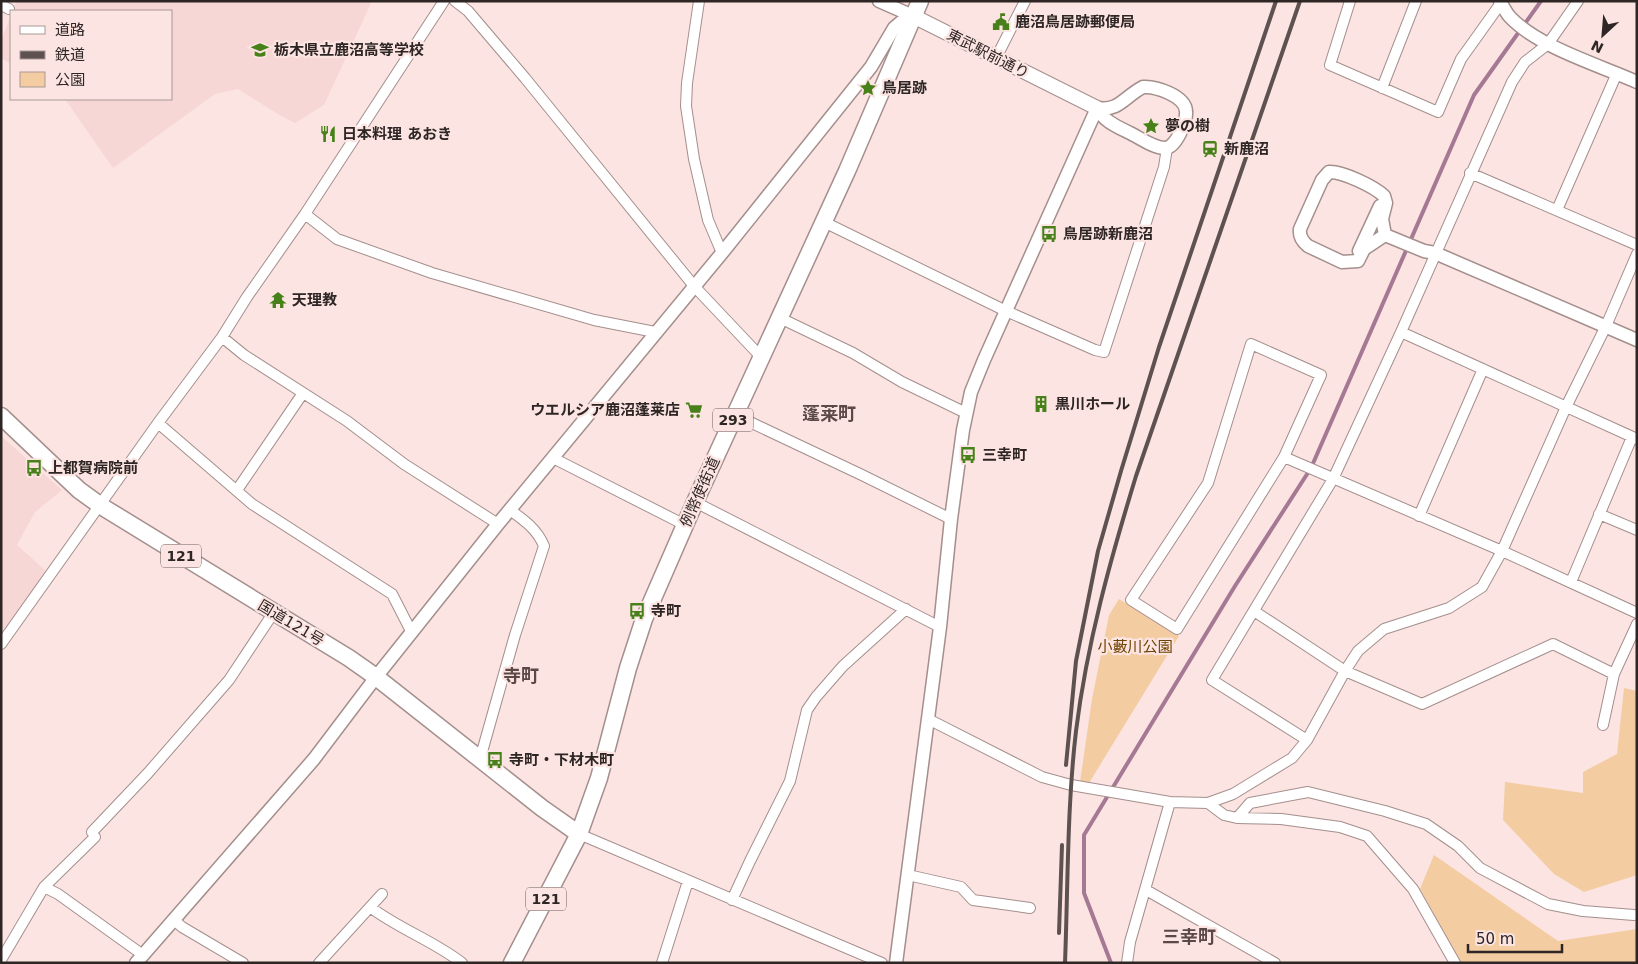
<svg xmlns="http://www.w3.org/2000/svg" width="1638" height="964" font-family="'DejaVu Sans','Noto Sans JP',sans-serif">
<rect width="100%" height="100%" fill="#fbe4e1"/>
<path fill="#f7d7d5" d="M12 1H372L324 105 295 123 281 116 238 89 215 94 113 168 65 99H171V11H13L16 3Z
M11 15V64L1 58V41Z
M1 436 62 490 35 512 17 545 46 571 1 633Z"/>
<path fill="#f4cca2" d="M1119 599 1179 636 1089 783 1080 782 1092 699 1109 615Z
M1624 688 1637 691V875L1584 892 1554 874 1503 820 1505 782 1583 793V772L1617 754Z
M1434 855 1558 941 1637 929V963H1461L1420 889Z"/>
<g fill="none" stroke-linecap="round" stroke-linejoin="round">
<path stroke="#a57994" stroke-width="4" d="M1111 963 1084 893V835L1235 586 1311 468 1474 95 1541 1"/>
<g stroke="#a48f8d" stroke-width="12">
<path id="minor" d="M455 1 468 11 525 78 694 286 762 358
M699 1 687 83 686 106 694 159 708 220 722 253
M1350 1 1330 65 1438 112 1461 59 1501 3
M1 5 9 9
M996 58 1025 1
M1382 88 1416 1
M1470 173 1637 245
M1557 210 1617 73
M305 214 337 239 432 273 594 320 655 332
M824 222 1006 311 1095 350 1104 352 1164 167 1167 148
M780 318 853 353 902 382 966 413
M1401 332 1637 439
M222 337 244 355 347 421 404 464 498 524
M1251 344 1321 375 1284 457 1177 629 1131 600 1208 483Z
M735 415 862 475 951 519
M158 423 252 504 392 594 412 633
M1284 457 1502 551 1637 613
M553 458 685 525
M237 490 303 393
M695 502 940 627
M1599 514 1637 530
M1419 516 1483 369
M1571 582 1632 437
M1254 611 1345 671 1422 704 1553 644 1614 674
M1 644 158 423 222 337 247 297 305 214 444 1
M928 719 1042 777 1071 785 1170 802 1208 803 1233 794 1292 758 1307 740 1345 671 1358 651 1384 629 1449 608 1482 587 1502 551 1566 407 1606 326 1637 254
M1603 725 1614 674 1637 624
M1307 740 1212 680 1333 479 1401 332 1512 82 1525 62 1548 44 1578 1
M480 759 515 635 544 546C537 529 524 520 510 510
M1208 803 1224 815 1237 818 1281 819 1340 827 1367 836 1413 889 1455 963
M1237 818 1250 803 1308 792 1385 811 1426 824 1458 846 1480 868 1548 904 1583 911 1634 915
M92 832 148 773 229 680 274 612
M579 834 882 963
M908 875 961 887 973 900 1030 908
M44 887 58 894 143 955
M1146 890 1275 963
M732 900 750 861 790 781 807 710 816 697 843 666 906 609
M370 907C399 929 434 941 462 963
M174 920 182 927 243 963
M1 960 44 887 95 837
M319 963 382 894
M662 963 688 881
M1127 963 1130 942 1170 802"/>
</g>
<g stroke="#a48f8d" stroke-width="15">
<path id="tertiary" d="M879 1 913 16
M1500 1C1503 6 1506 13 1510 17 1538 47 1599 65 1637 82
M1143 87C1156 86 1185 96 1186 111 1187 121 1176 148 1165 148 1154 148 1140 138 1130 133 1118 127 1103 121 1097 108 1119 112 1125 96 1143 87Z
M1329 172C1342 171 1375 187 1384 196L1386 203 1382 219 1385 235 1364 249 1358 261 1342 262 1308 246C1302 241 1299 236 1300 229L1322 180Z
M1385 235 1424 251 1435 253 1637 340
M1359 251 1380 206
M136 963 314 759 376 677 498 524 722 253 871 67 894 28 901 22 913 16
M896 963 940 627 951 519 963 430 971 392 984 360 1097 108"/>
</g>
<g stroke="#a48f8d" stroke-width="16">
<path id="secondary" d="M913 16 1097 108"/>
</g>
<g stroke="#a48f8d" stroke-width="19">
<path id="trunk" d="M1 416 79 490 101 506 349 658 376 677 542 808 579 834
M512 963 579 834 599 778 628 668 644 619 695 502 847 171 920 1"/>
</g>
<use href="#minor" stroke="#fff" stroke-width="10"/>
<use href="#tertiary" stroke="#fff" stroke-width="12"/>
<use href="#secondary" stroke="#fff" stroke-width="14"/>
<use href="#trunk" stroke="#fff" stroke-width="16"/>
<path stroke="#5d5250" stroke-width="4" d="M1066 765 1076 661 1098 551 1121 471 1159 347 1276 1
M1059 933 1062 845
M1065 963C1068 886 1067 808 1076 731 1087 643 1110 561 1136 476L1300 1"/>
</g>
<defs>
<g id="civic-bare" transform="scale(1.35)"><path d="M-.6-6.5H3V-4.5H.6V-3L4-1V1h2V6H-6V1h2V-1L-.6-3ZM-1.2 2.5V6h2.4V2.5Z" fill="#488019" stroke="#fbe4e1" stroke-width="2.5" paint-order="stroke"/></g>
<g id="school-bare" transform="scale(1.35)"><path d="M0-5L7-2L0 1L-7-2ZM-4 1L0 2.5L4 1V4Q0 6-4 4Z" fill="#488019" stroke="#fbe4e1" stroke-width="2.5" paint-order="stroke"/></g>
<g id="sight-bare" transform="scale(1.35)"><path d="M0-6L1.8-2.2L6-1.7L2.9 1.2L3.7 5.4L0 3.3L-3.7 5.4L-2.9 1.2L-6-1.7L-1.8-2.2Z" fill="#488019" stroke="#fbe4e1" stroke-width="2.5" paint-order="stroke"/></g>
<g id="restaurant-bare" transform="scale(1.35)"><path d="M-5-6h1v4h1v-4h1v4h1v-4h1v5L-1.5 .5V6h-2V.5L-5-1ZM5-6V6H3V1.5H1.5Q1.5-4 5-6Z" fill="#488019" stroke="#fbe4e1" stroke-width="2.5" paint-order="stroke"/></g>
<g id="station-bare" transform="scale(1.35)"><path d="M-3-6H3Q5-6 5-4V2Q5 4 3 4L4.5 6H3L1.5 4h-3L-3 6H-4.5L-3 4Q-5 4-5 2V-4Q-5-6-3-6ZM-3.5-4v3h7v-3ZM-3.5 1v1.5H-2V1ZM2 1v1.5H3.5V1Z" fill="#488019" stroke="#fbe4e1" stroke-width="2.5" paint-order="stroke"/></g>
<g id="bus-bare" transform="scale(1.35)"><path d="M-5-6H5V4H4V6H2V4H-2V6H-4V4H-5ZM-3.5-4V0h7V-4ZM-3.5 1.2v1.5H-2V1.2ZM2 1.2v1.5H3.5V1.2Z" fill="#488019" stroke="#fbe4e1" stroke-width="2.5" paint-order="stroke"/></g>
<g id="temple-bare" transform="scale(1.35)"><path d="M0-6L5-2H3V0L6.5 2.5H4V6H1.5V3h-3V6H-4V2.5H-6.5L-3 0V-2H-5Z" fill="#488019" stroke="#fbe4e1" stroke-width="2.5" paint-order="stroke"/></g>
<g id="building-bare" transform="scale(1.35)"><path d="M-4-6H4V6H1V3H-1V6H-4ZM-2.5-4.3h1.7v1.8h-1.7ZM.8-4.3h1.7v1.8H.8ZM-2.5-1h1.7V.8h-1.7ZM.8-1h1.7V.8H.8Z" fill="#488019" stroke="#fbe4e1" stroke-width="2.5" paint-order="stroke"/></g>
<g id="supermarket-bare" transform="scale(1.35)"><path d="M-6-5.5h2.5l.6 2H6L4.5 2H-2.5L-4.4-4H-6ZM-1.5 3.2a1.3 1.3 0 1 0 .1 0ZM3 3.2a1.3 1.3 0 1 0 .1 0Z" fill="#488019" stroke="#fbe4e1" stroke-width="2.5" paint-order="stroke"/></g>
</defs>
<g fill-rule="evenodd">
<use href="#civic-bare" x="1001" y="22"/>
<use href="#school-bare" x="260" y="50"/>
<use href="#sight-bare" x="868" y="88"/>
<use href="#sight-bare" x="1151" y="126"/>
<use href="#restaurant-bare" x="328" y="134"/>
<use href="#station-bare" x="1210" y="149"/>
<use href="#bus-bare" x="1049" y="234"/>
<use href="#temple-bare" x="278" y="300"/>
<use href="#building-bare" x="1041" y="404"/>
<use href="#supermarket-bare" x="694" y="410"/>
<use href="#bus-bare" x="968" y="455"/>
<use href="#bus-bare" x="34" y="468"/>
<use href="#bus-bare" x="637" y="611"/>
<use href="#bus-bare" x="495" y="760"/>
</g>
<g text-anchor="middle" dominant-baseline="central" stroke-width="4.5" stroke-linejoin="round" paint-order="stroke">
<g fill="#fbe4e1" stroke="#6c5f5d" stroke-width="1">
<rect x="713" y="408.5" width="40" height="23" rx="4"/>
<rect x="161" y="544.5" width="40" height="23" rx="4"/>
<rect x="526" y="887.5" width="40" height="23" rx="4"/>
</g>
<g font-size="14" font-weight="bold" fill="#2e2625">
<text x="733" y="420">293</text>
<text x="181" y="556">121</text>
<text x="546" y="899">121</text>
</g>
<g font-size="15" font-weight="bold" fill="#2e2625" stroke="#fbe4e1" text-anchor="start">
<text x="1015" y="22">鹿沼鳥居跡郵便局</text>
<text x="274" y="50">栃木県立鹿沼高等学校</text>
<text x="882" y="88">鳥居跡</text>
<text x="1165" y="126">夢の樹</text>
<text x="342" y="134">日本料理 あおき</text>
<text x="1224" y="149">新鹿沼</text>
<text x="1063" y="234">鳥居跡新鹿沼</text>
<text x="292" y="300">天理教</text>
<text x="1055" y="404">黒川ホール</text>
<text x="680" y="410" text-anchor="end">ウエルシア鹿沼蓬莱店</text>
<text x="982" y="455">三幸町</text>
<text x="48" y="468">上都賀病院前</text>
<text x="651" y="611">寺町</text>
<text x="509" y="760">寺町・下材木町</text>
</g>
<g font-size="15" fill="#2e2625" stroke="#fbe4e1">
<text transform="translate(988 54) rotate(27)">東武駅前通り</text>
<text transform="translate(700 492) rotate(-66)">例幣使街道</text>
<text transform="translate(291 623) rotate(31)">国道121号</text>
</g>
<g font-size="15" fill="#6f4300" stroke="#fbe4e1">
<text x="1135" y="647">小藪川公園</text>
</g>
<g font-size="18" font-weight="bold" fill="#5b4947" stroke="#fbe4e1">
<text x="829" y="413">蓬莱町</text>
<text x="521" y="675">寺町</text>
<text x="1189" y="936">三幸町</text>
</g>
</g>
<rect width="1638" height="964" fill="none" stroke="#2e2625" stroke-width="5"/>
<rect x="10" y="10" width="162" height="90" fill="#fbe4e1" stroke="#a99896"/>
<rect x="20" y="26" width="25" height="8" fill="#ffffff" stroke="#a99896"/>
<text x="55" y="35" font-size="15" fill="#2e2625">道路</text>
<rect x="20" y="51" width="25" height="8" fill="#5d5250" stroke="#a99896"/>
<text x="55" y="60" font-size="15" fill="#2e2625">鉄道</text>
<rect x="20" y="72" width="25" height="15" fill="#f4cca2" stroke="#a99896"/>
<text x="55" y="85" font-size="15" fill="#2e2625">公園</text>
<g transform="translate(1603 35) rotate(206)" stroke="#fbe4e1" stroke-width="4" paint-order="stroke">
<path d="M0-4L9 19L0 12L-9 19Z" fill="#2e2625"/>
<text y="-8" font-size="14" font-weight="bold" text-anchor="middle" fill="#2e2625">N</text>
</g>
<path d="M1468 944v8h94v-8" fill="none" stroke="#2e2625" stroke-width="2.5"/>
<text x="1476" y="944" font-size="15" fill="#2e2625" stroke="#fbe4e1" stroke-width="4" paint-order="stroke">50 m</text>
</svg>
